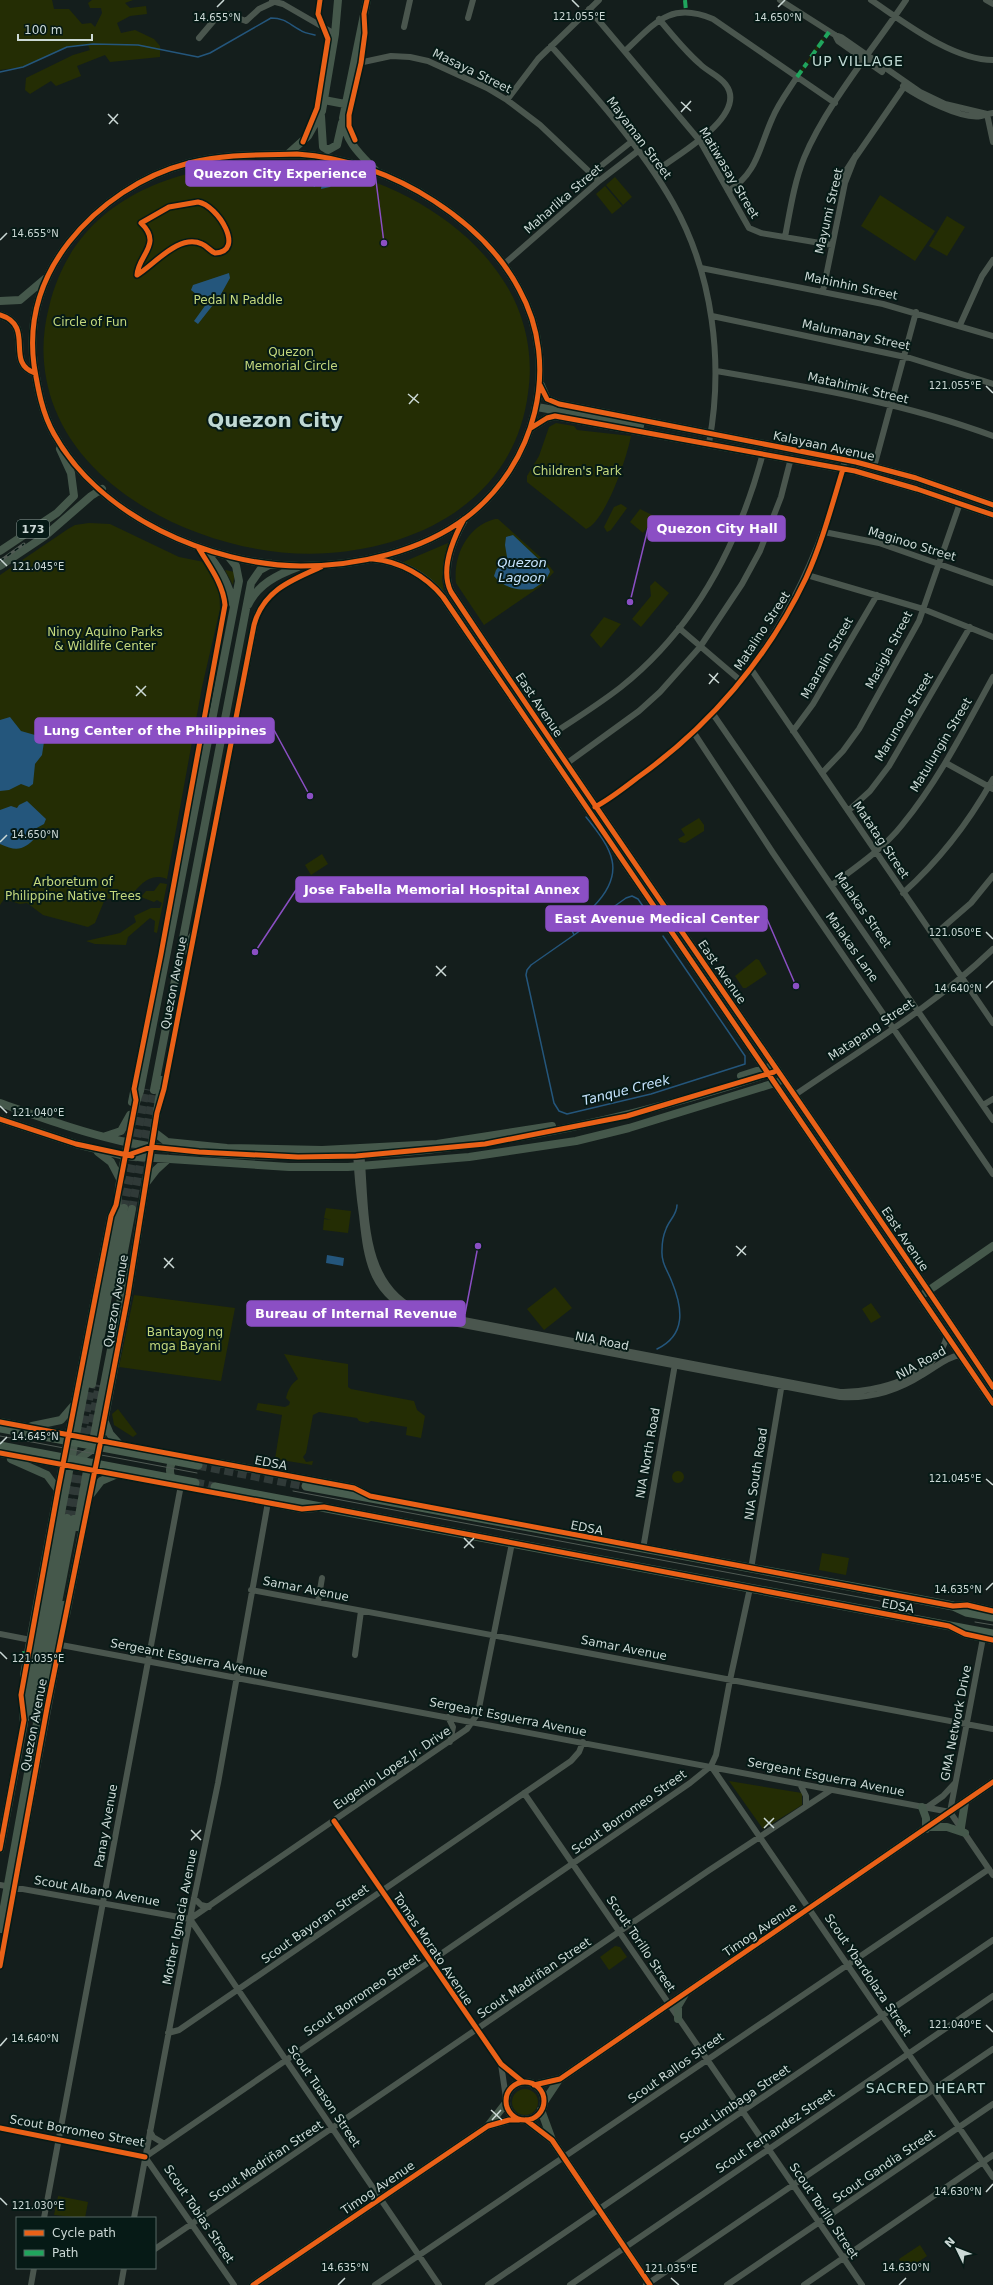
<svg xmlns="http://www.w3.org/2000/svg" width="993" height="2285" font-family="'DejaVu Sans',sans-serif">
<rect width="100%" height="100%" fill="#141e1c"/>
<path fill="#242d04" d="M0 0H52L54 9H69L82 24 91 23 95 27 102 13 101 8H90L88 3 92 0H133L125 3 130 8 146 6 147 14 130 16 117 23 121 33 135 30 154 39 160 46V57L110 62 105 55 77 66 81 76 56 86 51 81 30 94 25 90 26 78 73 55 90 50 88 45 67 47 23 67 0 70Z
M822 38 824 40 800 75 799 74Z
M269 163C285 164 302 165 318 167 388 178 464 219 503 280 525 313 534 354 528 393 515 496 425 546 329 553 230 561 94 507 55 409 42 376 40 341 49 307 74 201 170 166 269 163Z
M615 177 632 197 623 205 606 185Z
M605 186 622 206 612 214 596 194Z
M880 195 935 231 915 261 861 226Z
M947 216 965 227 947 256 929 246Z
M556 423 574 426 577 430 631 436C627 457 606 521 586 529L527 482V476L539 456 549 427Z
M621 504 627 508 611 530 607 532 604 527 614 507Z
M640 509 656 517 643 533 630 522Z
M495 519H498L547 563 554 572 541 586 484 625 456 583C453 556 467 526 495 519Z
M89 523 110 524 179 557 204 562 219 585 220 609 202 687 167 879C150 872 140 885 130 897L105 899 95 923 88 927 43 915 27 903 20 904 4 899 0 905V575L68 529 75 525Z
M448 543 442 579 444 591 430 579 401 563Z
M225 570 235 572 233 585Z
M655 581 669 593 641 627 632 619 651 596 650 586Z
M604 617 621 624 601 648 590 635Z
M699 818 704 825V831L685 843 680 842 678 839 685 835 681 829Z
M322 854 328 864 311 875 305 865Z
M160 883 167 884 157 933 154 932 155 921 150 918 128 937 126 945 95 944 86 941 120 933 136 922 134 916 151 908H160L162 903 157 900 154 902 141 897 146 891H154Z
M756 959 759 960 767 974 746 988H743L735 976Z
M326 1208 351 1211 348 1233 323 1230 324 1219 331 1220 324 1218Z
M555 1287 572 1308 544 1330 527 1309Z
M134 1295 235 1308 221 1381 119 1367Z
M871 1303 881 1317 871 1323 862 1309Z
M284 1354 348 1364V1387L351 1389 414 1401 417 1410 425 1416 421 1438 406 1435 407 1427 371 1421 368 1423 359 1421 357 1418 319 1412 313 1415 306 1453 303 1457 306 1462 313 1461 312 1465 275 1459 282 1415 256 1410 258 1403 285 1407 289 1405 290 1402 286 1398C288 1390 291 1384 298 1379Z
M118 1409 137 1434 133 1437 114 1425 112 1414Z
M672 1477a6 6 0 1 1 12 0a6 6 0 1 1-12 0Z
M822 1553 849 1558 846 1575 819 1570Z
M729 1781 802 1793V1805L763 1829Z
M615 1946 620 1947 627 1957 609 1970 600 1957Z
M512 2102a13 13 0 1 1 26 0a13 13 0 1 1-26 0Z
M58 2196 88 2202 85 2218 54 2215Z
M920 2245 927 2256 907 2270 899 2259Z"/>
<path fill="#24567c" d="M322 172 328 178 336 180 330 187 321 189 323 175 322 173 318 175 315 187C309 185 306 180 305 174L313 176Z
M229 273 230 278 220 296 198 324 194 321 207 303 191 290 193 285Z
M513 535 549 569 550 572 545 581 533 589C520 591 503 588 494 576L496 570 507 557 505 545 506 537Z
M10 717 21 731 35 735 44 742 42 755 35 764 33 784 29 787 21 784 9 790 0 791V720Z
M27 801 46 819 44 824 33 830 36 837C24 850 17 852 0 844V810L11 806 17 808 19 805Z
M327 1255 344 1258 343 1266 326 1263Z"/>
<g fill="none" stroke-linecap="round" stroke-linejoin="round">
<path stroke="#24567c" stroke-width="1.5" d="M0 72 23 67 67 47 93 44 138 45 198 57 210 53 271 18C285 18 289 24 300 30 304 33 310 34 315 35
M586 817C612 849 627 872 594 906 586 914 577 917 570 926L574 935 626 898 632 896 638 899 649 915
M574 935 531 965 527 970 526 975 554 1103 559 1111 567 1114 651 1094 745 1064V1056L663 936
M657 1349C686 1335 683 1309 672 1282 668 1271 661 1263 662 1250 662 1244 663 1236 666 1229 669 1220 677 1215 677 1205"/>
<path stroke="#303a38" stroke-width="8" stroke-dasharray="8 4" stroke-linecap="butt" d="M124 1208 146 1089
M132 1209 154 1090
M87 1446 99 1385
M199 1460 219 1463
M95 1466 99 1448
M194 1488 214 1492
M67 1518 92 1384
M74 1519 84 1461"/>
<path stroke="#303a38" stroke-width="9" stroke-dasharray="9 4.5" stroke-linecap="butt" d="M198 1465 306 1486
M195 1483 215 1487"/>
<path stroke="#4a564e" stroke-width="6" d="M780 0 835 35 841 37 920 92 945 104 987 114
M871 0C904 22 952 60 993 60
M986 0 993 4
M272 1 283 4 335 34
M589 9 700 141 749 228 761 233 832 245
M468 18 473 0
M404 27 410 0
M835 35 838 41 882 72
M199 38 216 18 222 16 227 14 246 21 259 9 274 2
M551 46C593 93 642 148 673 203 713 274 724 363 709 443
M625 51C655 23 670 1 713 19L835 103
M354 64 391 56 410 57 428 61 487 88 507 100 540 125 599 181
M903 86C919 97 961 120 981 116 985 115 988 114 993 113
M507 100 538 59 599 0
M987 114 993 142
M855 158 904 87
M654 172C673 158 749 116 726 85 720 76 708 72 700 64 685 51 672 35 659 19
M592 173 631 142
M728 191C757 174 759 148 772 119 778 104 788 91 797 77
M785 237C790 211 794 183 804 158 826 105 874 48 906 0
M503 265 599 181 638 151
M701 268 883 304 993 336
M823 291 845 183 856 155 840 180
M712 316 910 358 993 384
M960 325 982 276 993 260
M716 371C809 387 905 403 993 436
M874 467 916 312
M824 532 879 543 993 583
M807 575 923 609 993 637
M679 628 741 681
M751 669 993 1023
M713 714 993 1120
M793 731 813 704 877 595
M694 733 773 853 993 1174
M548 737C572 721 598 705 621 687 695 628 739 543 763 453
M946 763 993 789
M566 764 639 711 660 692 700 647 742 584 760 551 781 497 791 458
M822 773 843 751 859 729 919 621 960 503
M593 808C611 799 627 785 643 774 751 697 813 587 845 460
M848 811 870 791 889 766 970 627
M832 885C856 867 883 849 902 825 939 780 965 728 993 677
M903 893C940 860 969 822 993 779
M933 936 971 903 993 876
M164 1088 257 614C270 588 295 579 321 567
M795 1095C862 1049 934 1006 993 949
M983 1105 993 1099
M356 1151C357 1172 359 1194 362 1215 367 1264 372 1295 421 1317L840 1397C870 1399 897 1391 922 1375 935 1368 946 1357 960 1355
M361 1151C367 1207 358 1287 422 1312L840 1392C876 1393 939 1376 947 1335
M643 1549 675 1364
M751 1569 782 1383
M251 1590 993 1729
M318 1602 322 1578
M0 1634 31 1640
M61 1645 950 1812
M355 1655 361 1611
M448 1717 453 1727 450 1742
M711 1766 993 2177
M800 1784 806 1796V1806
M524 1793 862 2285
M926 1808 943 1796 955 1783
M950 1812 983 1638
M950 1812 993 1875
M334 1821 501 2064 523 2082
M0 1885 190 1919
M194 1898 201 1905 209 1907
M190 1919 467 1729 478 1713 512 1543
M190 1919 439 2285
M0 1966 58 1657
M168 2033 179 2030 571 1761 579 1752 583 1742
M501 2064 506 2098
M0 2128 145 2157 690 1783 711 1766 716 1755 730 1680 750 1588
M150 2131 153 2137 163 2143
M145 2157 234 2285
M44 2218 181 1485
M134 2218 192 1908 218 1783 268 1502
M155 2249 708 1871 831 1790
M31 2285 34 2268
M121 2285 124 2268
M375 2285 989 1869
M488 2285 993 1940
M570 2285 993 1996
M646 2285 993 2049
M727 2285 993 2104
M804 2285 993 2155"/>
<path stroke="#45584b" stroke-width="8" d="M367 0 343 118C345 142 361 155 377 172
M324 100 345 104
M321 116 323 147 328 150 337 145 342 123
M288 154 308 136 322 111 335 34 338 0
M297 154C345 157 394 175 434 201 468 223 500 253 519 289 562 366 535 465 467 517 421 552 357 566 301 566 210 565 100 517 54 434 42 413 38 389 34 365 28 319 41 278 69 242 99 204 142 175 189 163 224 154 261 155 297 154Z
M0 301 20 300 46 278
M0 315C36 326 4 363 35 373
M541 385 547 399 559 404 856 462 916 478 993 505
M537 407 640 426
M531 428 547 418 555 416 855 471 917 489 993 515
M464 520C453 539 440 570 451 592 628 859 815 1120 993 1387
M203 549C218 565 229 582 233 604
M0 551 57 513 74 496 71 473 60 449
M373 559C399 561 427 576 443 597L993 1403
M0 566 45 536 91 496 102 489
M248 605C258 584 277 575 298 567
M184 951 194 934
M741 1076 769 1067
M154 1090 251 583 260 570 271 564
M132 1102 159 966 162 958
M0 1103C40 1117 80 1132 121 1141 162 1150 205 1153 247 1155 427 1164 603 1129 773 1072
M0 1119 76 1144 125 1156 289 1167H348L469 1157 576 1141 629 1128 778 1082
M154 1132 167 1142 227 1148 322 1150 437 1144 552 1126
M106 1136 121 1131 130 1115
M98 1152 111 1162 121 1181
M146 1183 156 1170 168 1159
M117 1288 132 1209
M925 1293 993 1246
M92 1384 124 1208
M0 1422 199 1460
M105 1422 110 1434 120 1445
M32 1426 61 1420 73 1406
M92 1446 127 1268
M99 1448 128 1295 162 1080
M0 1453 194 1488
M11 1459 47 1475 58 1490
M73 1463 97 1446
M219 1463 354 1488 369 1496
M175 1483C168 1475 168 1464 177 1457
M214 1492 302 1509 315 1508
M91 1494 101 1481 115 1475
M77 1527 88 1465
M953 1606 967 1605 993 1611
M66 1615 95 1466
M953 1628 965 1634 993 1640
M24 1675 58 1490 111 1216 115 1208
M43 1710 63 1605
M24 1720 28 1715 67 1518
M922 1807 926 1818V1829
M929 1827H947L965 1833
M961 1827 965 1802
M0 1849 24 1723 23 1713 117 1219C116 1193 123 1167 128 1142 132 1125 133 1107 140 1091L239 581 236 566 228 556
M0 1929 37 1723 36 1717 74 1519
M678 2019V2006L685 1994
M506 2101a19 19 0 1 1 38 0a19 19 0 1 1-38 0Z
M534 2085 560 2079 993 1782
M544 2102 558 2081
M541 2110 552 2140
M526 2120 552 2140 650 2285
M488 2126 506 2103
M253 2285 488 2126 509 2120H519"/>
<path stroke="#485e4f" stroke-width="9" d="M0 1428 198 1465
M0 1446 195 1483
M306 1486 870 1590 953 1606 966 1612 993 1617
M215 1487 993 1634"/>
<path stroke="#505a54" stroke-width="1" d="M0 1436 197 1473
M293 1491 880 1601
M975 1622 993 1625"/>
<g stroke="#505a54" stroke-width="3">
<path id="rail" d="M0 561 24 544"/>
</g>
<use href="#rail" stroke="#061a16" stroke-width="1.5" stroke-dasharray="4.5" stroke-linecap="butt"/>
<path stroke="#20a55d" stroke-width="4" stroke-dasharray="8 4" stroke-linecap="butt" d="M685 0 686 11
M811 57 829 32
M797 77 807 63
M22 1653 63 1661"/>
<g stroke="#061a16" stroke-width="8">
<path id="cycleway" d="M355 140 349 126V115L361 63 365 33 364 14 367 0
M303 142 317 108 328 39 318 14 320 0
M297 154C345 157 394 175 434 201 468 223 500 253 519 289 562 366 535 465 467 517 421 552 357 566 301 566 210 565 100 517 54 434 42 413 38 389 34 365 28 319 41 278 69 242 99 204 142 175 189 163 224 154 261 155 297 154Z
M198 202C218 205 246 252 215 253 210 251 207 246 202 244 179 233 154 265 137 275 138 255 163 244 141 223L169 207Z
M0 315C36 326 4 363 35 373
M540 385 547 399 559 404 856 462 916 478 993 505
M531 428 547 418 555 416 855 471 917 489 993 515
M464 519C453 539 440 570 451 592 628 859 815 1120 993 1387
M373 559C399 561 426 576 443 597L993 1403
M595 807C610 799 624 788 637 778 709 727 768 658 806 578 822 543 832 505 843 469
M0 1119 76 1144 132 1156
M125 1156 151 1147 199 1152 298 1157 356 1156 485 1144 627 1116 774 1072
M0 1422 354 1488 370 1496 953 1606 967 1605 993 1611
M100 1441 128 1295 157 1113 164 1089 254 625C263 591 291 580 321 567
M0 1453 302 1509 324 1507 949 1626 965 1634 993 1640
M334 1821 501 2064 523 2082
M0 1849 24 1720 21 1695 58 1490 111 1216 116 1205 136 1100 134 1089 161 954 225 605C223 583 209 566 198 547
M0 1966 47 1708 100 1445
M506 2101a19 19 0 1 1 38 0a19 19 0 1 1-38 0Z
M534 2085 560 2079 993 1782
M526 2120 552 2140 650 2285
M0 2128 145 2157
M253 2285 488 2126 509 2120H519"/>
</g>
<use href="#cycleway" stroke="#ea6118" stroke-width="5"/>
</g>
<path fill="none" stroke="#ccd9d6" stroke-width="1.5" d="M572 0 579 7M217 7 224 0M778 7 785 0M681 102 691 111M681 112 691 101M108 114 118 124M109 124 118 114M0 240 7 233M986 386 993 393M408 394 419 403M409 404 418 394M0 559 7 566M709 674 719 683M709 684 718 673M136 686 146 696M136 696 146 686M0 842 7 835M986 932 993 939M436 966 446 976M436 976 446 966M986 988 993 981M0 1106 7 1113M736 1246 746 1255M737 1256 746 1246M164 1258 174 1268M164 1268 173 1258M0 1444 7 1437M986 1479 993 1485M464 1538 474 1548M464 1548 474 1538M986 1590 993 1583M0 1652 7 1659M764 1818 774 1828M764 1828 774 1818M191 1830 201 1840M191 1840 201 1830M986 2025 993 2032M0 2046 7 2038M491 2110 502 2120M492 2120 501 2110M986 2192 993 2184M0 2198 7 2205M671 2278 679 2285M338 2285 345 2278M899 2285 906 2278"/>
<g text-anchor="middle" dominant-baseline="central" stroke-width="4" stroke-linejoin="round" paint-order="stroke">
<rect fill="#061a16" stroke="#91a09c" stroke-width="1" x="17" y="520" width="32" height="18" rx="3"/>
<g font-size="11" font-weight="bold" fill="#ccd9d6">
<text x="33" y="529">173</text>
</g>
<g font-size="12" fill="#ccd9d6" stroke="#061a16">
<text transform="translate(472 71) rotate(26)">Masaya Street</text>
<text transform="translate(639 138) rotate(53)">Mayaman Street</text>
<text transform="translate(729 173) rotate(59)">Matiwasay Street</text>
<text transform="translate(563 199) rotate(-41)">Maharlika Street</text>
<text transform="translate(829 211) rotate(-77)">Mayumi Street</text>
<text transform="translate(851 286) rotate(12)">Mahinhin Street</text>
<text transform="translate(856 335) rotate(12)">Malumanay Street</text>
<text transform="translate(858 388) rotate(13)">Matahimik Street</text>
<text transform="translate(824 446) rotate(12)">Kalayaan Avenue</text>
<text transform="translate(912 544) rotate(17)">Maginoo Street</text>
<text transform="translate(762 631) rotate(-57)">Matalino Street</text>
<text transform="translate(889 650) rotate(-62)">Masigla Street</text>
<text transform="translate(827 658) rotate(-60)">Maaralin Street</text>
<text transform="translate(539 705) rotate(56)">East Avenue</text>
<text transform="translate(904 717) rotate(-59)">Marunong Street</text>
<text transform="translate(941 745) rotate(-59)">Matulungin Street</text>
<text transform="translate(881 840) rotate(56)">Matatag Street</text>
<text transform="translate(863 910) rotate(55)">Malakas Street</text>
<text transform="translate(852 947) rotate(55)">Malakas Lane</text>
<text transform="translate(722 972) rotate(55)">East Avenue</text>
<text transform="translate(174 983) rotate(-79)">Quezon Avenue</text>
<text transform="translate(871 1030) rotate(-34)">Matapang Street</text>
<text transform="translate(905 1239) rotate(56)">East Avenue</text>
<text transform="translate(116 1301) rotate(-80)">Quezon Avenue</text>
<text transform="translate(602 1341) rotate(11)">NIA Road</text>
<text transform="translate(921 1363) rotate(-29)">NIA Road</text>
<text transform="translate(648 1453) rotate(-80)">NIA North Road</text>
<text transform="translate(271 1463) rotate(11)">EDSA</text>
<text transform="translate(756 1474) rotate(-81)">NIA South Road</text>
<text transform="translate(587 1528) rotate(11)">EDSA</text>
<text transform="translate(306 1589) rotate(11)">Samar Avenue</text>
<text transform="translate(898 1606) rotate(11)">EDSA</text>
<text transform="translate(624 1648) rotate(11)">Samar Avenue</text>
<text transform="translate(189 1658) rotate(11)">Sergeant Esguerra Avenue</text>
<text transform="translate(508 1717) rotate(11)">Sergeant Esguerra Avenue</text>
<text transform="translate(956 1723) rotate(-79)">GMA Network Drive</text>
<text transform="translate(34 1725) rotate(-79)">Quezon Avenue</text>
<text transform="translate(392 1768) rotate(-34)">Eugenio Lopez Jr. Drive</text>
<text transform="translate(826 1777) rotate(11)">Sergeant Esguerra Avenue</text>
<text transform="translate(629 1812) rotate(-35)">Scout Borromeo Street</text>
<text transform="translate(106 1826) rotate(-80)">Panay Avenue</text>
<text transform="translate(97 1891) rotate(10)">Scout Albano Avenue</text>
<text transform="translate(180 1917) rotate(-79)">Mother Ignacia Avenue</text>
<text transform="translate(315 1924) rotate(-35)">Scout Bayoran Street</text>
<text transform="translate(760 1930) rotate(-34)">Timog Avenue</text>
<text transform="translate(641 1944) rotate(56)">Scout Torillo Street</text>
<text transform="translate(433 1949) rotate(56)">Tomas Morato Avenue</text>
<text transform="translate(868 1975) rotate(56)">Scout Ybardolaza Street</text>
<text transform="translate(534 1978) rotate(-34)">Scout Madriñan Street</text>
<text transform="translate(362 1995) rotate(-34)">Scout Borromeo Street</text>
<text transform="translate(676 2068) rotate(-35)">Scout Rallos Street</text>
<text transform="translate(324 2096) rotate(56)">Scout Tuason Street</text>
<text transform="translate(735 2104) rotate(-34)">Scout Limbaga Street</text>
<text transform="translate(77 2131) rotate(10)">Scout Borromeo Street</text>
<text transform="translate(775 2131) rotate(-34)">Scout Fernandez Street</text>
<text transform="translate(266 2161) rotate(-34)">Scout Madriñan Street</text>
<text transform="translate(884 2166) rotate(-34)">Scout Gandia Street</text>
<text transform="translate(378 2188) rotate(-34)">Timog Avenue</text>
<text transform="translate(824 2211) rotate(56)">Scout Torillo Street</text>
<text transform="translate(199 2214) rotate(56)">Scout Tobias Street</text>
</g>
<g font-size="12" fill="#c4d87d" stroke="#061a16">
<text x="238" y="300">Pedal N Paddle</text>
<text x="90" y="322">Circle of Fun</text>
<text x="291" y="352">Quezon<tspan x="291" dy="14">Memorial Circle</tspan></text>
<text x="577" y="471">Children's Park</text>
<text x="105" y="632">Ninoy Aquino Parks<tspan x="105" dy="14">&amp; Wildlife Center</tspan></text>
<text x="73" y="882">Arboretum of<tspan x="73" dy="14">Philippine Native Trees</tspan></text>
<text x="185" y="1332">Bantayog ng<tspan x="185" dy="14">mga Bayani</tspan></text>
</g>
<g font-size="13" font-style="italic" fill="#c7e5ff" stroke="#061a16">
<text x="522" y="562">Quezon<tspan x="522" dy="15">Lagoon</tspan></text>
<text transform="translate(626 1090) rotate(-14)">Tanque Creek</text>
</g>
<g font-size="14" letter-spacing="1" fill="#c0d9d4" stroke="#061a16">
<text x="858" y="61">UP VILLAGE</text>
<text x="926" y="2088">SACRED HEART</text>
</g>
<g font-size="20" font-weight="bold" fill="#c0d9d4" stroke="#061a16">
<text x="275" y="420">Quezon City</text>
</g>
</g>
<g font-size="10" text-anchor="middle" fill="#ccd9d6" stroke="#061a16" stroke-width="4" stroke-linejoin="round" paint-order="stroke">
<text x="579" y="20">121.055°E</text>
<text x="217" y="21">14.655°N</text>
<text x="778" y="21">14.650°N</text>
<text x="35" y="237">14.655°N</text>
<text x="955" y="389">121.055°E</text>
<text x="38" y="570">121.045°E</text>
<text x="35" y="838">14.650°N</text>
<text x="955" y="936">121.050°E</text>
<text x="958" y="992">14.640°N</text>
<text x="38" y="1116">121.040°E</text>
<text x="35" y="1440">14.645°N</text>
<text x="955" y="1482">121.045°E</text>
<text x="958" y="1593">14.635°N</text>
<text x="38" y="1662">121.035°E</text>
<text x="955" y="2028">121.040°E</text>
<text x="35" y="2042">14.640°N</text>
<text x="958" y="2195">14.630°N</text>
<text x="38" y="2209">121.030°E</text>
<text x="345" y="2271">14.635°N</text>
<text x="906" y="2271">14.630°N</text>
<text x="671" y="2272">121.035°E</text>
</g>
<path fill="none" stroke="#8b4fc4" stroke-width="1.5" d="M384 243L375 173M630 602L648 528M310 796L274 730M255 952L296 890M796 986L767 919M478 1246L465 1314"/>
<g fill="#8b4fc4" stroke="#061a16" stroke-width="1.5">
<circle cx="384" cy="243" r="4"/>
<circle cx="630" cy="602" r="4"/>
<circle cx="310" cy="796" r="4"/>
<circle cx="255" cy="952" r="4"/>
<circle cx="796" cy="986" r="4"/>
<circle cx="478" cy="1246" r="4"/>
</g>
<g fill="#8b4fc4" stroke="#8b4fc4" stroke-width="1.5">
<rect x="186" y="161" width="189" height="25" rx="4"/>
<rect x="648" y="516" width="137" height="25" rx="4"/>
<rect x="35" y="718" width="239" height="25" rx="4"/>
<rect x="296" y="877" width="292" height="25" rx="4"/>
<rect x="546" y="906" width="221" height="25" rx="4"/>
<rect x="247" y="1301" width="218" height="25" rx="4"/>
</g>
<g font-size="13" text-anchor="middle" font-weight="bold" fill="#fff">
<text x="280" y="178">Quezon City Experience</text>
<text x="717" y="533">Quezon City Hall</text>
<text x="155" y="735">Lung Center of the Philippines</text>
<text x="442" y="894">Jose Fabella Memorial Hospital Annex</text>
<text x="657" y="923">East Avenue Medical Center</text>
<text x="356" y="1318">Bureau of Internal Revenue</text>
</g>
<rect x="16" y="2217" width="140" height="52" fill="#061a16" stroke="#556663"/>
<rect x="24" y="2230" width="20" height="6" fill="#ea6118" stroke="#556663"/>
<text x="52" y="2237" font-size="12" fill="#ccd9d6">Cycle path</text>
<rect x="24" y="2250" width="20" height="6" fill="#20a55d" stroke="#556663"/>
<text x="52" y="2257" font-size="12" fill="#ccd9d6">Path</text>
<g transform="translate(957 2249) rotate(313)" stroke="#061a16" stroke-width="3" paint-order="stroke">
<path d="M0-3L7 15L0 10L-7 15Z" fill="#ccd9d6"/>
<text y="-6" font-size="11" font-weight="bold" text-anchor="middle" fill="#ccd9d6">N</text>
</g>
<path d="M18 34v6h74v-6" fill="none" stroke="#ccd9d6" stroke-width="2"/>
<text x="24" y="34" font-size="12" fill="#ccd9d6" stroke="#061a16" stroke-width="3" paint-order="stroke">100 m</text>
</svg>
